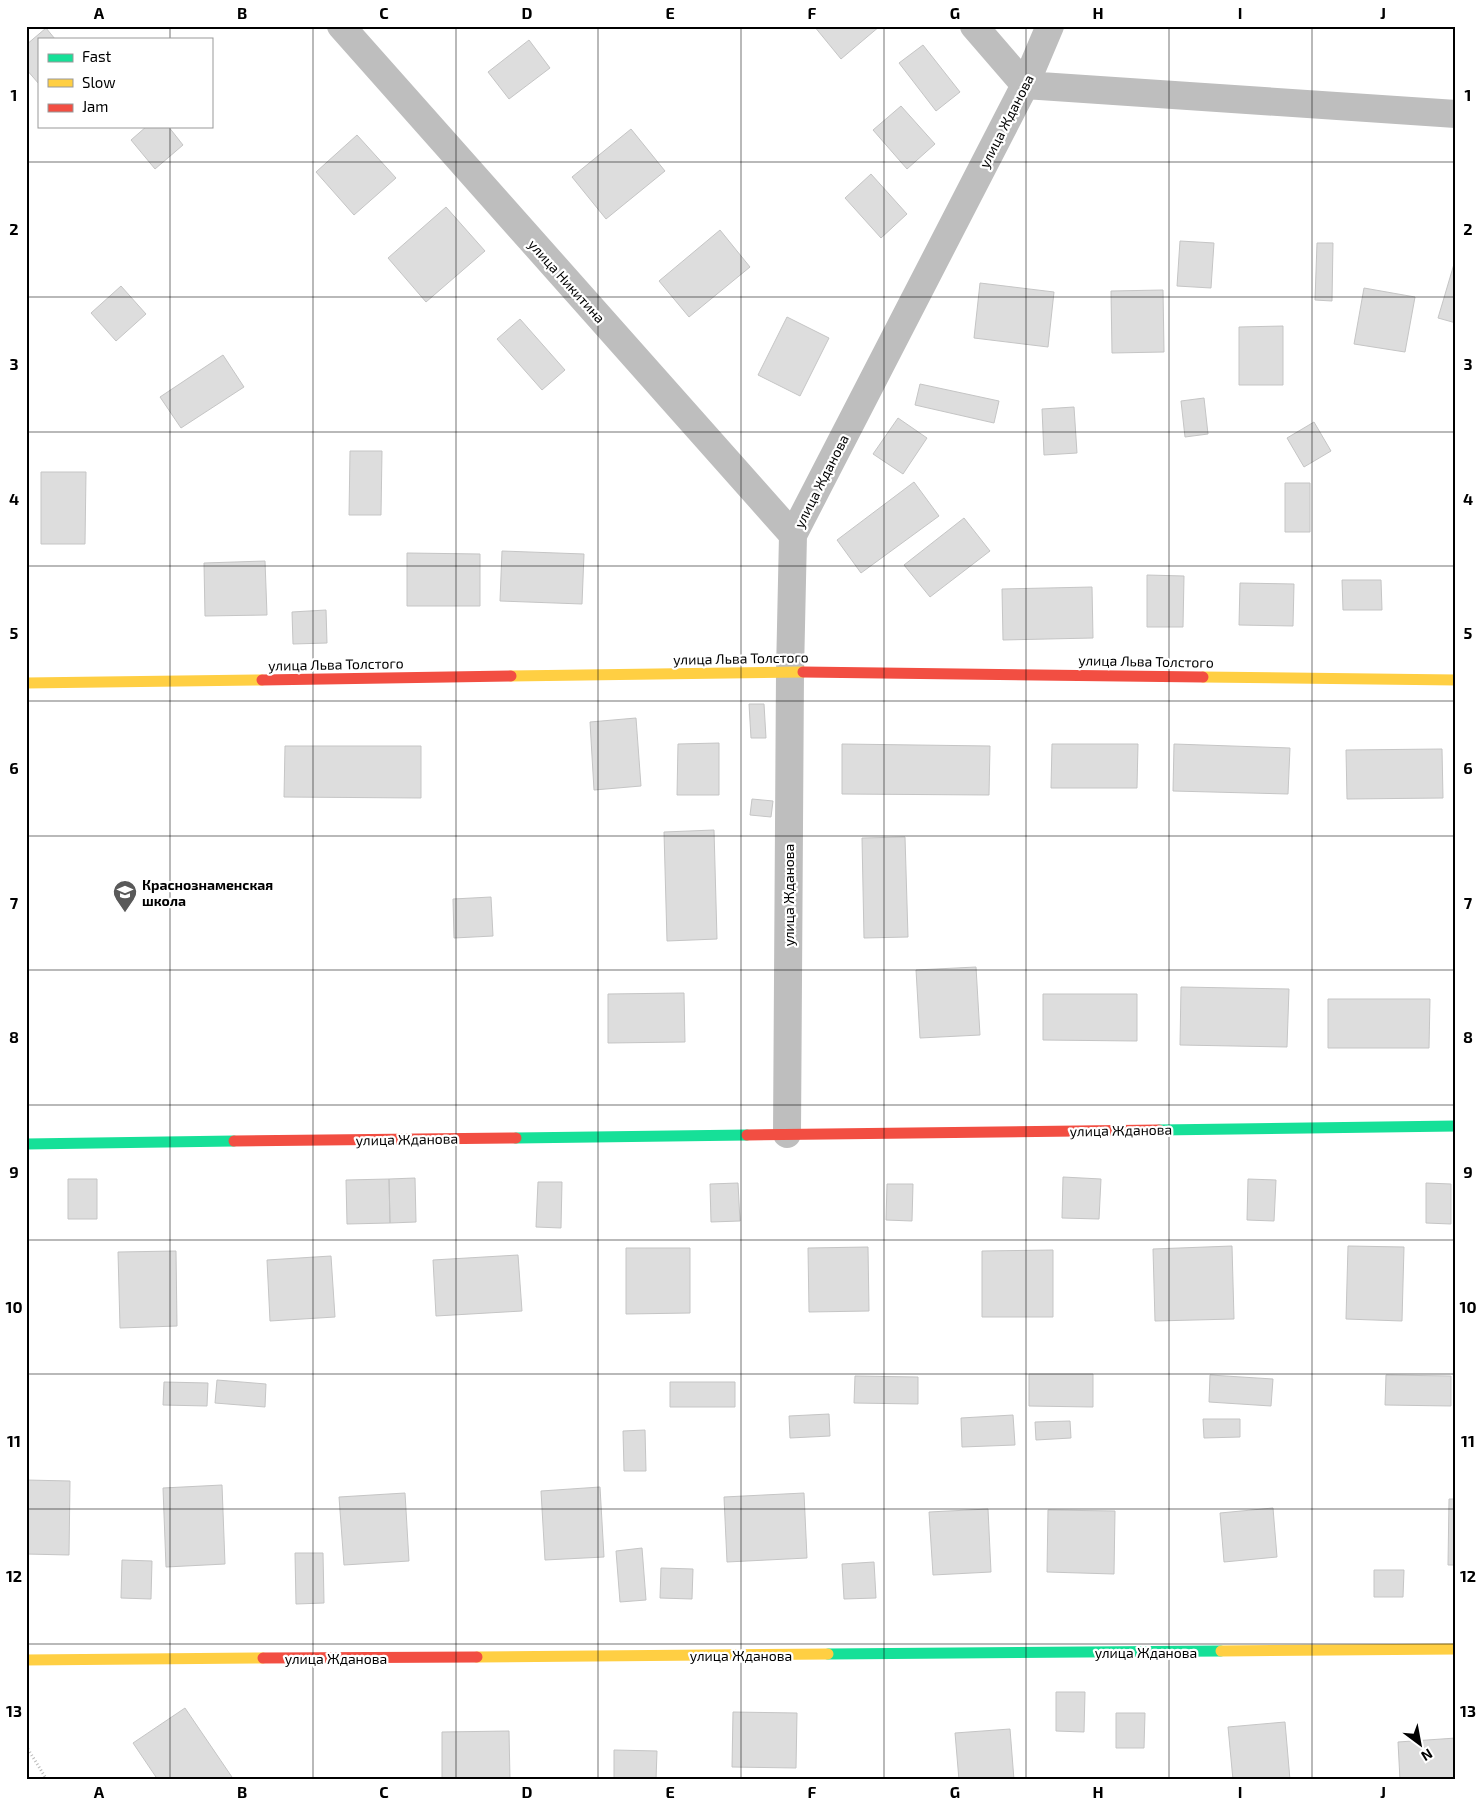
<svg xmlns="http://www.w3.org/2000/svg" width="1482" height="1806" font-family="'Exo 2',sans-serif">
<rect width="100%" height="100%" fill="#fff"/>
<path fill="#ddd" stroke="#c5c5c5" d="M814 26H880L841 59Z
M46 28 55 39H39V84L26 69V45Z
M529 40 550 68 509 99 488 72Z
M923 45 960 92 936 111 899 63Z
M901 106 935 144 907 169 873 130Z
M147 126H168L183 145 155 169 131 140Z
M631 129 665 171 606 219 572 177Z
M357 135 396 178 354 215 316 172Z
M871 174 907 214 881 238 845 198Z
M446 207 485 251 426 302 388 258Z
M720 230 750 267 689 317 659 281Z
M1180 241 1214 243 1211 288 1177 286Z
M1317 243H1333L1332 301 1315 300Z
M1454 264H1456V323L1438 318Z
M980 283 1054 292 1048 347 974 338Z
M121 286 146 314 116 341 91 313Z
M1364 288 1415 297 1405 352 1354 344Z
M1163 290 1164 352 1112 353 1111 291Z
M787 317 829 338 800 396 758 375Z
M520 319 565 370 542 390 497 339Z
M1283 326V385H1239V327Z
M223 355 244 387 181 428 160 397Z
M920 384 999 401 994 423 915 405Z
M1204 398 1208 434 1185 437 1181 401Z
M1074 407 1077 453 1044 455 1042 409Z
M898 418 927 438 903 474 873 454Z
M1314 422 1331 451 1304 467 1287 438Z
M350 451H382L381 515H349Z
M41 472H86L85 544H41Z
M914 482 939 516 861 573 837 540Z
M1285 483H1310V532H1285Z
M964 518 990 551 930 597 904 565Z
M502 551 584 554 582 604 500 601Z
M407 553 480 554V606H407Z
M265 561 267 615 205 616 204 563Z
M1147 575 1184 576 1183 627H1147Z
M1342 580H1381L1382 610H1343Z
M1240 583 1294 584 1293 626 1239 625Z
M1092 587 1093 638 1003 640 1002 589Z
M326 610 327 643 293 644 292 612Z
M749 704H764L766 738H751Z
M636 718 641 786 594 790 590 722Z
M719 743V795H677L678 744Z
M842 744 990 746 989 795 842 794Z
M1052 744H1138L1137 788H1051Z
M1174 744 1290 748 1288 794 1173 791Z
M285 746H421V798L284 797Z
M1442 749 1443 798 1347 799 1346 750Z
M752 799 773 801 771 817 750 815Z
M714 830 717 939 667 941 664 832Z
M905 837 908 937 864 938 862 838Z
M491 897 493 936 454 938 453 899Z
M976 967 980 1035 920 1038 916 970Z
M1181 987 1289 989 1287 1047 1180 1045Z
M684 993 685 1042 608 1043V994Z
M1043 994H1137V1041L1043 1040Z
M1328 999H1430L1429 1048H1328Z
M1063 1177 1101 1179 1099 1219 1062 1218Z
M415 1178 416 1222 390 1223 389 1179Z
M68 1179H97V1219H68Z
M389 1179 390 1223 347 1224 346 1180Z
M1248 1179 1276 1180 1274 1221 1247 1220Z
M538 1182H562L561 1228 536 1227Z
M738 1183 740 1221 711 1222 710 1184Z
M1426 1183 1451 1184V1224L1426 1223Z
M887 1184H913L912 1221 886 1220Z
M1232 1246 1234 1319 1155 1321 1153 1249Z
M1348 1246 1404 1247 1402 1321 1346 1319Z
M868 1247 869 1311 809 1312 808 1248Z
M626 1248H690V1313L626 1314Z
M1053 1250V1317H982V1251Z
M176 1251 177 1326 120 1328 118 1252Z
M518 1255 522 1311 436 1316 433 1260Z
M331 1256 335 1317 270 1321 267 1260Z
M1029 1374H1093V1407L1029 1406Z
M1210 1375 1273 1379 1271 1406 1209 1402Z
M1386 1375 1451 1376V1406L1385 1405Z
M855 1376 918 1377V1404L854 1403Z
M217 1380 266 1384 265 1407 215 1403Z
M164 1382 208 1383 207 1406 163 1405Z
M670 1382H735V1407H670Z
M829 1414 830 1436 790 1438 789 1416Z
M1013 1415 1015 1445 962 1447 961 1418Z
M1203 1419H1240V1437L1204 1438Z
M1070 1421 1071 1438 1036 1440 1035 1422Z
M645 1430 646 1471H624L623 1431Z
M26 1480 70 1481 69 1555 26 1554Z
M222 1485 225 1564 166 1567 163 1488Z
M600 1487 604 1557 545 1560 541 1491Z
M405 1493 409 1561 344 1565 339 1497Z
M804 1493 807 1558 727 1562 724 1497Z
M1449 1499H1456V1565H1448Z
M1273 1508 1277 1557 1224 1562 1220 1513Z
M988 1509 991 1572 933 1575 929 1512Z
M1048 1510 1115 1511 1114 1574 1047 1572Z
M642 1548 646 1600 620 1602 616 1551Z
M295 1553H323L324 1603 296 1604Z
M122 1560 152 1561 151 1599 121 1598Z
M874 1562 876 1598 844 1599 842 1564Z
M661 1568 693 1569 692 1599 660 1598Z
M1374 1570H1404L1403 1597H1374Z
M1056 1692H1085L1084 1732 1056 1731Z
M185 1708 234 1780H158L133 1743Z
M733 1712 797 1713 796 1768 732 1767Z
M1116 1713H1145L1144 1748H1116Z
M1285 1722 1290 1780H1233L1228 1727Z
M1010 1729 1014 1780H959L955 1733Z
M509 1731 510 1780H442V1732Z
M1456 1738V1780H1400L1398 1742Z
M614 1750 657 1751 656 1780H614Z"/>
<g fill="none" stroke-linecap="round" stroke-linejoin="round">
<path stroke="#b8b8b8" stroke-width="3" stroke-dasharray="1 2.5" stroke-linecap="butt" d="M26 1746 47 1780"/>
<path stroke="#bebebe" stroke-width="28" d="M341 26 793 535
M974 26 1025 85 1456 114
M787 1134 790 672 793 535 1025 85 1050 26"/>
<path stroke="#16e098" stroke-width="11" d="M1159 1130 1456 1126
M516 1138 747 1135
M26 1144 234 1141
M828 1654 1221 1651"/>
<path stroke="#ffcf43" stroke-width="11" d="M511 676 803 672
M1203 677 1456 680
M26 683 262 680
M1221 1651 1456 1649
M477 1657 828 1654
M26 1660 263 1658"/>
<path stroke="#f24e42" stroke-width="11" d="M803 672 1203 677
M262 680 511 676
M747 1135 1159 1130
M234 1141 516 1138
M263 1658 477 1657"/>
</g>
<path fill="none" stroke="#000" stroke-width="1" stroke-opacity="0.55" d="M170 26V39M313 26V1780M456 26V1780M598 26V1780M741 26V1780M884 26V1780M1026 26V1780M1169 26V1780M1312 26V1780M170 126V1780M26 162H1456M26 297H1456M26 432H1456M26 566H1456M26 701H1456M26 836H1456M26 970H1456M26 1105H1456M26 1240H1456M26 1374H1456M26 1509H1456M26 1644H1456"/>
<defs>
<g id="school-pin" transform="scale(1.25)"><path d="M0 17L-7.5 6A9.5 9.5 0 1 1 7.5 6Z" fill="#595959" stroke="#fff"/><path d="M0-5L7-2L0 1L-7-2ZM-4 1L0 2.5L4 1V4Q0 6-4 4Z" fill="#fff"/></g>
</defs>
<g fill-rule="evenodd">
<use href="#school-pin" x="125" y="892"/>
</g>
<g text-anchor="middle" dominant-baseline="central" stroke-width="4.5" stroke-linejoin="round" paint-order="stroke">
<g font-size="14" fill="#000" stroke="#fff">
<text transform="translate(1006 121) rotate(-63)">улица Жданова</text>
<text transform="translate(567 281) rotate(48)">улица Никитина</text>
<text transform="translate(821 481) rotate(-63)">улица Жданова</text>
<text transform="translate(741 658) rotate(-1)">улица Льва Толстого</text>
<text transform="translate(1146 661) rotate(1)">улица Льва Толстого</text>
<text transform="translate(336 664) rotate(-1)">улица Льва Толстого</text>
<text transform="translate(788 895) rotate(-90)">улица Жданова</text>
<text transform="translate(1121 1130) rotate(-1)">улица Жданова</text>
<text transform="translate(407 1139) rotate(-1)">улица Жданова</text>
<text x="1146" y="1652">улица Жданова</text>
<text x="741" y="1655">улица Жданова</text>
<text x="336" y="1658">улица Жданова</text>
</g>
<g font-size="14" font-weight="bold" fill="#000" stroke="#fff" text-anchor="start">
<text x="142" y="884">Краснознаменская<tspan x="142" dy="16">школа</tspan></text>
</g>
</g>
<rect width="1482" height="1806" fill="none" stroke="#ffffff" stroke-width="55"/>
<rect x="38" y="38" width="175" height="90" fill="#ffffff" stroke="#999999"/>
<rect x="48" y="54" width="25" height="8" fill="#16e098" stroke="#999999"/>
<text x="82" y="62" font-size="15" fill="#000000">Fast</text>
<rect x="48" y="79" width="25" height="8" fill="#ffcf43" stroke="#999999"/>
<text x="82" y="88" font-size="15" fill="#000000">Slow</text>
<rect x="48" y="104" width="25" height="8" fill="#f24e42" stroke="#999999"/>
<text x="82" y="112" font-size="15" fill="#000000">Jam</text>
<g transform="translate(1420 1744) rotate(148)" stroke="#ffffff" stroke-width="4" paint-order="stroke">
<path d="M0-4L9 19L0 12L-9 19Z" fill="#000000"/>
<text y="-8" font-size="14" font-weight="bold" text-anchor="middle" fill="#000000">N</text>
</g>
<rect x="28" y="28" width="1426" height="1750" fill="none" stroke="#000" stroke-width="2"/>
<g font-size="16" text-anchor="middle" font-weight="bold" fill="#000">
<text x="99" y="19">A</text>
<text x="242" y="19">B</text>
<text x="384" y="19">C</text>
<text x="527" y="19">D</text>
<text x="670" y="19">E</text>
<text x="812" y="19">F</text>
<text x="955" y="19">G</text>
<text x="1098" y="19">H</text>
<text x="1240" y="19">I</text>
<text x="1383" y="19">J</text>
<text x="14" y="101">1</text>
<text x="1468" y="101">1</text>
<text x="14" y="235">2</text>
<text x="1468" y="235">2</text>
<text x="14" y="370">3</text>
<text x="1468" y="370">3</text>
<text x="14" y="505">4</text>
<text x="1468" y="505">4</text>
<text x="14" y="639">5</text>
<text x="1468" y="639">5</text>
<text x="14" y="774">6</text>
<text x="1468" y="774">6</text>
<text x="14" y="909">7</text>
<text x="1468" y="909">7</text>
<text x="14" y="1043">8</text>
<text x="1468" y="1043">8</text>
<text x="14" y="1178">9</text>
<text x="1468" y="1178">9</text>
<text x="14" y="1313">10</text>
<text x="1468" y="1313">10</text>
<text x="14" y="1447">11</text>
<text x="1468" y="1447">11</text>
<text x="14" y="1582">12</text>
<text x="1468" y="1582">12</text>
<text x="14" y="1717">13</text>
<text x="1468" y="1717">13</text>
<text x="99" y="1798">A</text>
<text x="242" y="1798">B</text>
<text x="384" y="1798">C</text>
<text x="527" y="1798">D</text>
<text x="670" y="1798">E</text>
<text x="812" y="1798">F</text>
<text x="955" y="1798">G</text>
<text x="1098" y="1798">H</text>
<text x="1240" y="1798">I</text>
<text x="1383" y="1798">J</text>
</g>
</svg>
